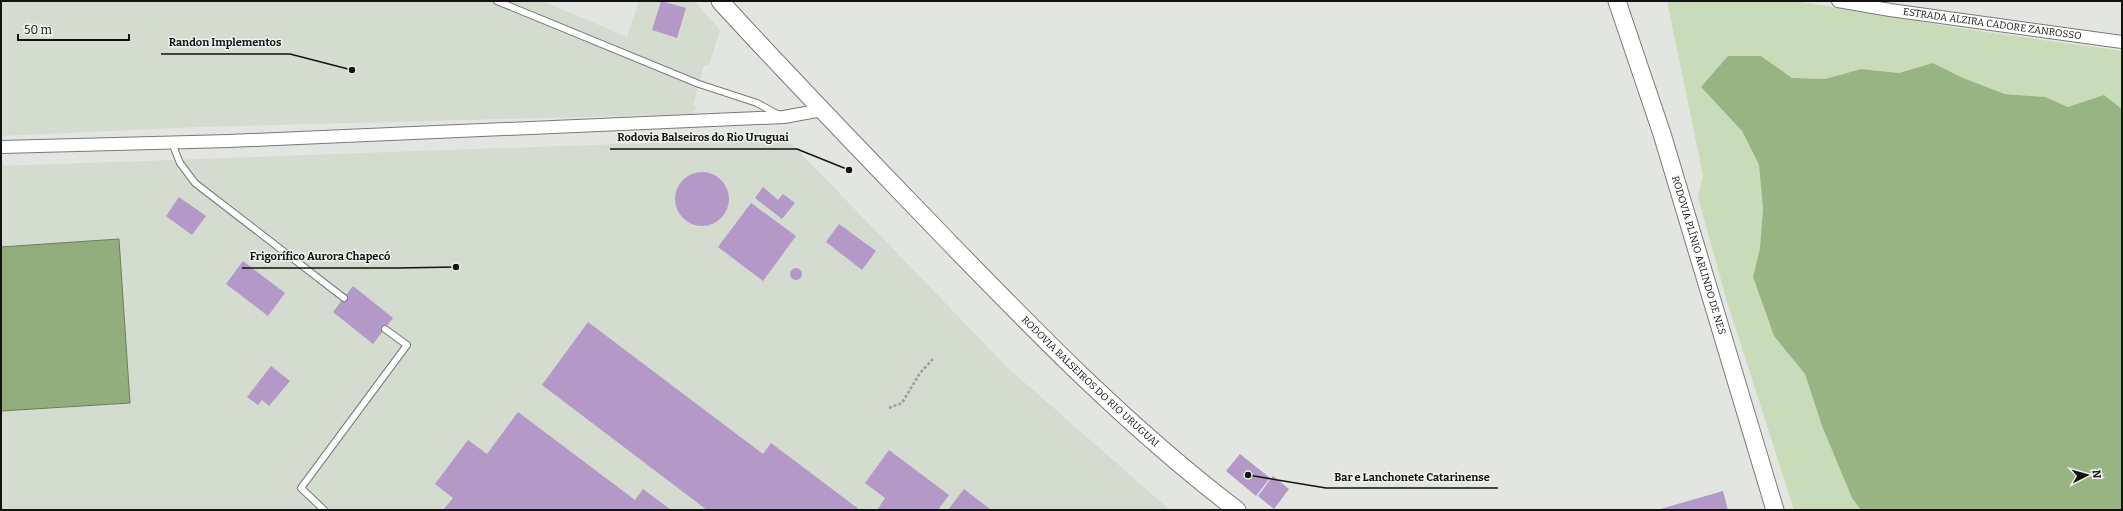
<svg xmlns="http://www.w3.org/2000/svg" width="2123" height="511" font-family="Bitter,serif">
<rect width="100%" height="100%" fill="#e2e5e0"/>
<path fill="#d4dbcf" d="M1 1H542L627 37 639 1H694L720 30 709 65H704L693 105 696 107 694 114 198 127 1 136Z
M786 138 1007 367 1170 510H1V166Z"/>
<path fill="#c8dcb9" d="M1667 1H1795L1958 28 2122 51V109L2104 95 2068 107 2045 97 2005 94 1963 78 1933 63 1899 73 1861 69 1825 79 1792 78 1761 56 1701 87 1742 131 1759 165 1763 209 1760 248 1753 277 1774 336 1805 374 1822 426 1852 498 1861 510H1794L1726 298 1698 197 1703 175Z"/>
<path fill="#99b483" d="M1728 56H1761L1792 78 1825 79 1861 69 1899 73 1933 63 1963 78 2005 94 2045 97 2068 107 2104 95 2122 109V510H1861L1852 498 1822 426 1805 374 1774 336 1753 277 1760 248 1763 209 1759 165 1742 131 1701 87Z"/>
<path fill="#93ae7d" stroke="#6c7f5d" d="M119 239 130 403 1 411V247Z"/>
<path fill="#b498c8" d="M661 1 686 8 677 38 652 30Z
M675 199a27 27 0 1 1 54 0a27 27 0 1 1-54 0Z
M763 187 778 200 783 194 795 203 782 219 755 198Z
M179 197 206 216 192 235 166 216Z
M751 203 796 236 763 281 718 247Z
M839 224 876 251 862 270 826 242Z
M243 261 285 293 268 316 226 284Z
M790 274a6 6 0 1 1 12 0a6 6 0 1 1-12 0Z
M353 286 393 318 373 344 333 312Z
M588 322 763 454 771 443 860 510H707L542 385Z
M271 366 290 381 269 406 262 400 258 405 247 397Z
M518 412 635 500 643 489 671 510H443L453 498 435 484 468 440 487 454Z
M889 450 949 495 938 510H877L885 498 865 483Z
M1240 454 1270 478 1256 496 1226 471Z
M1273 476 1289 489 1274 509 1258 496Z
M964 489 991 510H948Z
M1723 491 1728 510H1657Z"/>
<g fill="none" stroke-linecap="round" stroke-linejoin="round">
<g stroke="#787a76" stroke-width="8">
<path id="lane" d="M497 1 699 84 757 103 779 115
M172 143 180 163 195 183 344 298
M324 510 301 488 407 345 385 329"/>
</g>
<g stroke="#787a76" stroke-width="14">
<g id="street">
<path id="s1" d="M1838 1 1890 10 2122 42"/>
<path d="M1 147 229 141 784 117 822 110"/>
</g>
</g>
<g stroke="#787a76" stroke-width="19">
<g id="secondary">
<path id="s2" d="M720 1C792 80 867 157 941 234 1035 331 1129 428 1237 510"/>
<path id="s3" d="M1617 1 1662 134 1775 510"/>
</g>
</g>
<path stroke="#9c9f9b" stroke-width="2.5" stroke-dasharray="3 2" stroke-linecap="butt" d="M889 408 902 403 920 373 933 359"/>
<use href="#lane" stroke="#fff" stroke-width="6"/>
<use href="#street" stroke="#fff" stroke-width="12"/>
<use href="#secondary" stroke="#fff" stroke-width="17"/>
</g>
<g text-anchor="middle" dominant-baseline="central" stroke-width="3" stroke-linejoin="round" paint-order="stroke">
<g font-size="10" fill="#111211" stroke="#eff2ed">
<text stroke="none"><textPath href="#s1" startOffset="156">ESTRADA ALZIRA CADORE ZANROSSO</textPath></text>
<text stroke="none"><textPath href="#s3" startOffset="267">RODOVIA PLÍNIO ARLINDO DE NES</textPath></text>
<text stroke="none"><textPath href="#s2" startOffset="531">RODOVIA BALSEIROS DO RIO URUGUAI</textPath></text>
</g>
</g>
<path fill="none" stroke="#111211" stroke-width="1.5" d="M352 70L290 54H161M849 170L797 149H610M456 267L398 268H242M1248 475L1326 488H1498"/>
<g fill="#111211" stroke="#eff2ed" stroke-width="1.5">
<circle cx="352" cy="70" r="4"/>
<circle cx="849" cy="170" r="4"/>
<circle cx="456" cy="267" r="4"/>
<circle cx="1248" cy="475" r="4"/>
</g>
<g font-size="11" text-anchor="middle" font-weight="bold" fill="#111211" stroke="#eff2ed" stroke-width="3" stroke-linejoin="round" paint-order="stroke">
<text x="225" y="46">Randon Implementos</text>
<text x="703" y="141">Rodovia Balseiros do Rio Uruguai</text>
<text x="320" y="260">Frigorífico Aurora Chapecó</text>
<text x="1412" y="481">Bar e Lanchonete Catarinense</text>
</g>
<rect width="2123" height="511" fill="none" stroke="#111211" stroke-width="4"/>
<g transform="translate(2087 475) rotate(84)" stroke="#eff2ed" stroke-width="3" paint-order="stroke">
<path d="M0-3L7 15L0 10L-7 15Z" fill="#111211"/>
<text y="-6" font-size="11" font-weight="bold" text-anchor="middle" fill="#111211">N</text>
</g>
<path d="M18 34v6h111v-6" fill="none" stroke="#111211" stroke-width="2"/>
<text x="24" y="34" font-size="12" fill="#111211" stroke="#eff2ed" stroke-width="3" paint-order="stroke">50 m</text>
</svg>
